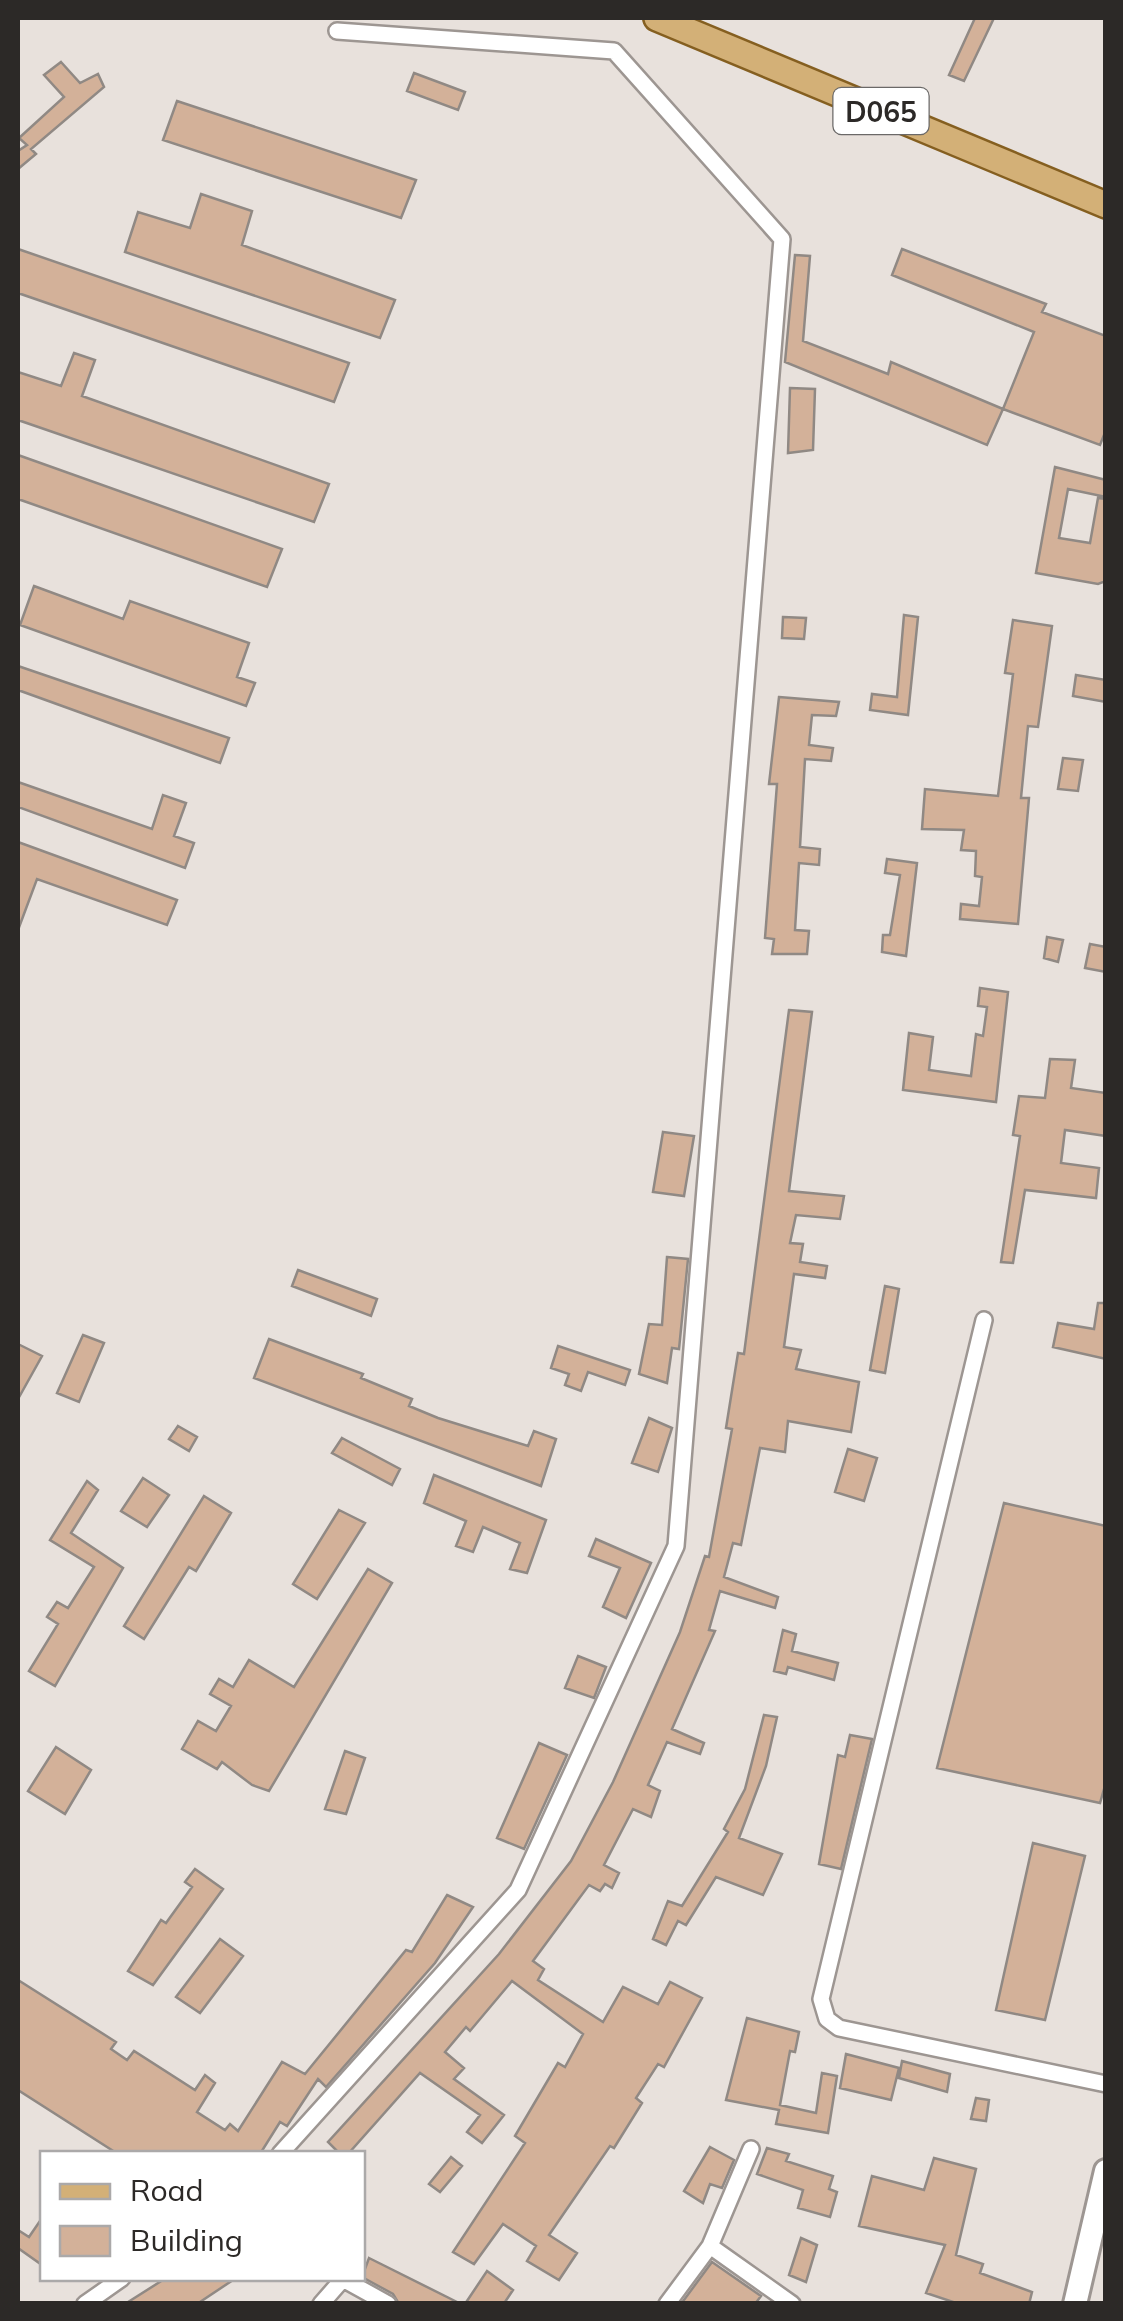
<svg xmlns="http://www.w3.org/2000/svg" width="1123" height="2321" font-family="Mulish,sans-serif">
<rect width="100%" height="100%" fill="#e8e1dc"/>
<path fill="#d3b199" stroke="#908984" stroke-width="2.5" d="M975 18H994L964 81 949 75Z
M61 62 80 83 98 74 104 87 31 149 36 154 18 169V151L27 145 19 138 64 97 44 75Z
M414 73 465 92 458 110 407 91Z
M177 101 416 180 401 218 163 140Z
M201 194 252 211 242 245 395 300 380 338 125 252 138 212 190 228Z
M18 249 349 363 334 402 18 293Z
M902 249 1046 304 1042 312 1106 336V430L1100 445 1003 409 1034 332 892 275Z
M795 255 810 256 803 341 888 374 891 362 1003 409 987 445 785 362Z
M74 353 95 360 82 396 329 484 314 522 18 420V372L61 386Z
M790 388 815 389 813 450 788 453Z
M18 455 282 549 267 587 18 499Z
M1055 467 1106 480V497L1068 489 1059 538 1090 543 1098 498 1106 499V581L1098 584 1036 573Z
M34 586 123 619 130 601 249 643 237 677 255 683 246 706 20 625Z
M904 615 918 617 908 715 870 710 872 694 897 697Z
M783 617 806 618 804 639 782 638Z
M1013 620 1052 626 1038 727 1028 726 1021 798H1029L1018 924 960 919 961 904 979 906 982 877 975 876 976 851 961 850 964 830 922 829 925 789 998 796 1013 674 1005 673Z
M18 666 229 738 220 763 18 690Z
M1076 675 1106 680V702L1073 696Z
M779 697 839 702 836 716 812 715 809 745 833 748 831 761 805 759 800 847 820 849 819 865 799 863 795 930 809 931 807 954H772L774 939 765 938 777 784H769Z
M1063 758 1083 760 1078 791 1058 789Z
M18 782 152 829 163 795 186 803 174 836 194 843 185 868 18 807Z
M18 842 177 900 167 925 37 879 18 930Z
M887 859 917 863 906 956 882 952 883 935H890L900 875 885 873Z
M1047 937 1063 940 1058 962 1044 958Z
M1090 944 1106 947V972L1085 968Z
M980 988 1008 992 996 1102 903 1090 909 1033 933 1037 929 1070 971 1076 976 1034 983 1036 987 1007 978 1006Z
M789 1010 812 1012 789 1191 844 1196 840 1219 796 1215 790 1243 803 1244 800 1262 827 1266 825 1278 794 1274 784 1347 801 1350 796 1369 859 1382 851 1432 788 1421 785 1452 760 1448 741 1545 733 1543 724 1577 778 1597 775 1608 720 1591 709 1630 715 1631 672 1729 704 1743 700 1754 667 1742 648 1785 660 1791 651 1817 633 1809 604 1865 619 1873 612 1888 605 1884 600 1891 589 1885 533 1961 544 1969 538 1980 603 2022 623 1987 658 2004 670 1982 702 1998 664 2067 658 2064 636 2098 642 2103 614 2148 610 2146 549 2235 577 2253 559 2280 527 2261 536 2246 503 2224 474 2264 453 2252 525 2143 515 2136 558 2063 565 2067 583 2034 512 1981 470 2031 466 2027 445 2052 464 2068 454 2079 504 2115 482 2143 467 2132 480 2115 420 2073 348 2154H340L328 2142 499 1954 571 1861 613 1782 680 1632 705 1556 709 1557 732 1429 726 1428 738 1353 744 1354Z
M1050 1059 1075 1060 1071 1088 1106 1093V1136L1065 1130 1061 1163 1099 1168 1096 1198 1025 1190 1013 1263 1001 1262 1020 1136 1013 1135 1019 1096 1045 1098Z
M663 1132 694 1136 684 1196 653 1192Z
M667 1257 688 1259 679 1349 672 1348 667 1383 639 1374 649 1324 662 1325Z
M298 1270 377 1299 371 1316 292 1286Z
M885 1286 899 1289 885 1373 870 1370Z
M1098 1303H1106V1359L1053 1347 1058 1323 1094 1329Z
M83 1335 104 1343 79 1402 57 1393Z
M269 1339 363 1374 361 1378 412 1399 409 1406 438 1418 528 1446 534 1431 556 1439 541 1486 254 1378Z
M18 1344 42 1356 18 1399Z
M558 1346 630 1370 625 1385 588 1372 581 1391 565 1385 569 1374 551 1368Z
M649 1418 672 1428 658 1472 632 1463Z
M178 1426 197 1437 189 1451 169 1439Z
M342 1438 400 1469 392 1485 332 1453Z
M848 1449 877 1458 864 1501 835 1492Z
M434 1475 546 1520 527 1573 510 1569 520 1543 483 1527 473 1552 456 1546 466 1521 424 1503Z
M143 1478 169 1495 147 1527 121 1511Z
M87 1481 98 1490 71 1533 123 1568 55 1686 29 1671 58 1624 47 1617 57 1602 68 1608 94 1567 50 1540Z
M204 1496 231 1513 196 1571 189 1567 144 1639 124 1626Z
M1004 1503 1106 1526V1782L1100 1803 937 1768Z
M339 1510 365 1523 317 1599 293 1584Z
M596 1539 651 1563 626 1618 603 1607 620 1568 589 1556Z
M368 1569 392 1583 269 1791 252 1785 222 1762 217 1769 182 1749 198 1721 216 1731 231 1706 210 1694 219 1679 233 1687 249 1660 294 1687Z
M783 1630 796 1634 792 1651 838 1663 834 1680 788 1667 786 1674 774 1671Z
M578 1656 606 1667 594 1698 565 1688Z
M764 1715 777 1717 766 1766 739 1838 782 1854 763 1895 716 1877 686 1925 678 1921 666 1945 653 1939 668 1901 682 1906 728 1832 724 1829 745 1789Z
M850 1735 872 1739 841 1869 819 1864 838 1755 845 1757Z
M539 1743 567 1755 524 1849 497 1838Z
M56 1747 91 1770 65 1814 28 1791Z
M345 1751 365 1758 346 1814 325 1809Z
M1033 1843 1085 1856 1045 2020 996 2010Z
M195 1869 223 1889 153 1985 128 1971 161 1920 166 1923 192 1887 185 1882Z
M447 1895 473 1907 435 1963 326 2087 318 2079 287 2126 280 2122 260 2154H118L18 2090V1980L116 2042 111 2049 127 2060 134 2051 195 2090 205 2075 215 2083 197 2112 225 2130 230 2124 238 2131 282 2062 305 2074 406 1950 412 1952Z
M220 1939 243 1956 200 2013 176 1997Z
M747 2018 799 2032 795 2052 790 2051 780 2105 816 2113 822 2073 837 2076 828 2133 776 2124 779 2110 726 2100Z
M846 2054 899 2068 891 2100 840 2088Z
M902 2061 950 2074 947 2092 899 2078Z
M976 2098 989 2100 986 2121 971 2119Z
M710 2147 734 2160 722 2188 710 2184 703 2203 684 2191Z
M767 2148 789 2154 786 2161 833 2176 829 2189 837 2192 830 2217 798 2208 803 2190 757 2174Z
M451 2157 462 2166 440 2192 429 2184Z
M934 2158 976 2169 956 2255 983 2264 980 2273 1032 2292 1029 2304H959L926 2293 945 2245 859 2226 872 2176 924 2190Z
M42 2218V2265L18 2248V2230L29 2237Z
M801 2238 817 2245 806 2282 789 2275Z
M369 2258 461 2304H399L393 2294 362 2277Z
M712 2262 761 2296 755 2304H681Z
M487 2271 513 2290 505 2302 465 2304Z
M166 2278H236L197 2304H125Z"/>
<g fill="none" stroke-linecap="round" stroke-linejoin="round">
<g stroke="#9d9692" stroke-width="20">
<path id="street" d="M984 1320 821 1999 827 2019 839 2028 1106 2084
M280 2154 518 1890 676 1546 782 239 614 51 337 31
M710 2246 792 2304
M341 2278 388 2304
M85 2304 122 2278
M321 2304 342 2280
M667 2304 710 2246 751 2149"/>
</g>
<g stroke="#9d9692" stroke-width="28">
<path id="secondary" d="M1075 2304 1106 2171"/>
</g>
<g stroke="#855f20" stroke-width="30">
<path id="primary" d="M657 18 1106 205"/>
</g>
<use href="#street" stroke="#fff" stroke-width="15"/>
<use href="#secondary" stroke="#fff" stroke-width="22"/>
<use href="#primary" stroke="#d3b077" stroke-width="25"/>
</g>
<g text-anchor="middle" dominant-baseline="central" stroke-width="8" stroke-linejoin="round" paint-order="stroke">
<rect fill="#fff" stroke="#6b6968" stroke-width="2.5" x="833.5" y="88" width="95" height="46" rx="8"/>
<g font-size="28" font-weight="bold" fill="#2c2927">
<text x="881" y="111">D065</text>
</g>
</g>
<rect width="1123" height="2321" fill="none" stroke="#2c2927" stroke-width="40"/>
<rect x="40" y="2151" width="325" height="130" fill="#ffffff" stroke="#aba9a9" stroke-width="2.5"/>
<rect x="60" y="2184" width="50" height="15" fill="#d3b077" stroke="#aba9a9" stroke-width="2.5"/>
<text x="130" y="2201" font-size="30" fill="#2c2927">Road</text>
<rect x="60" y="2226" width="50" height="30" fill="#d3b199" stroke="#aba9a9" stroke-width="2.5"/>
<text x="130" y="2251" font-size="30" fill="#2c2927">Building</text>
</svg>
